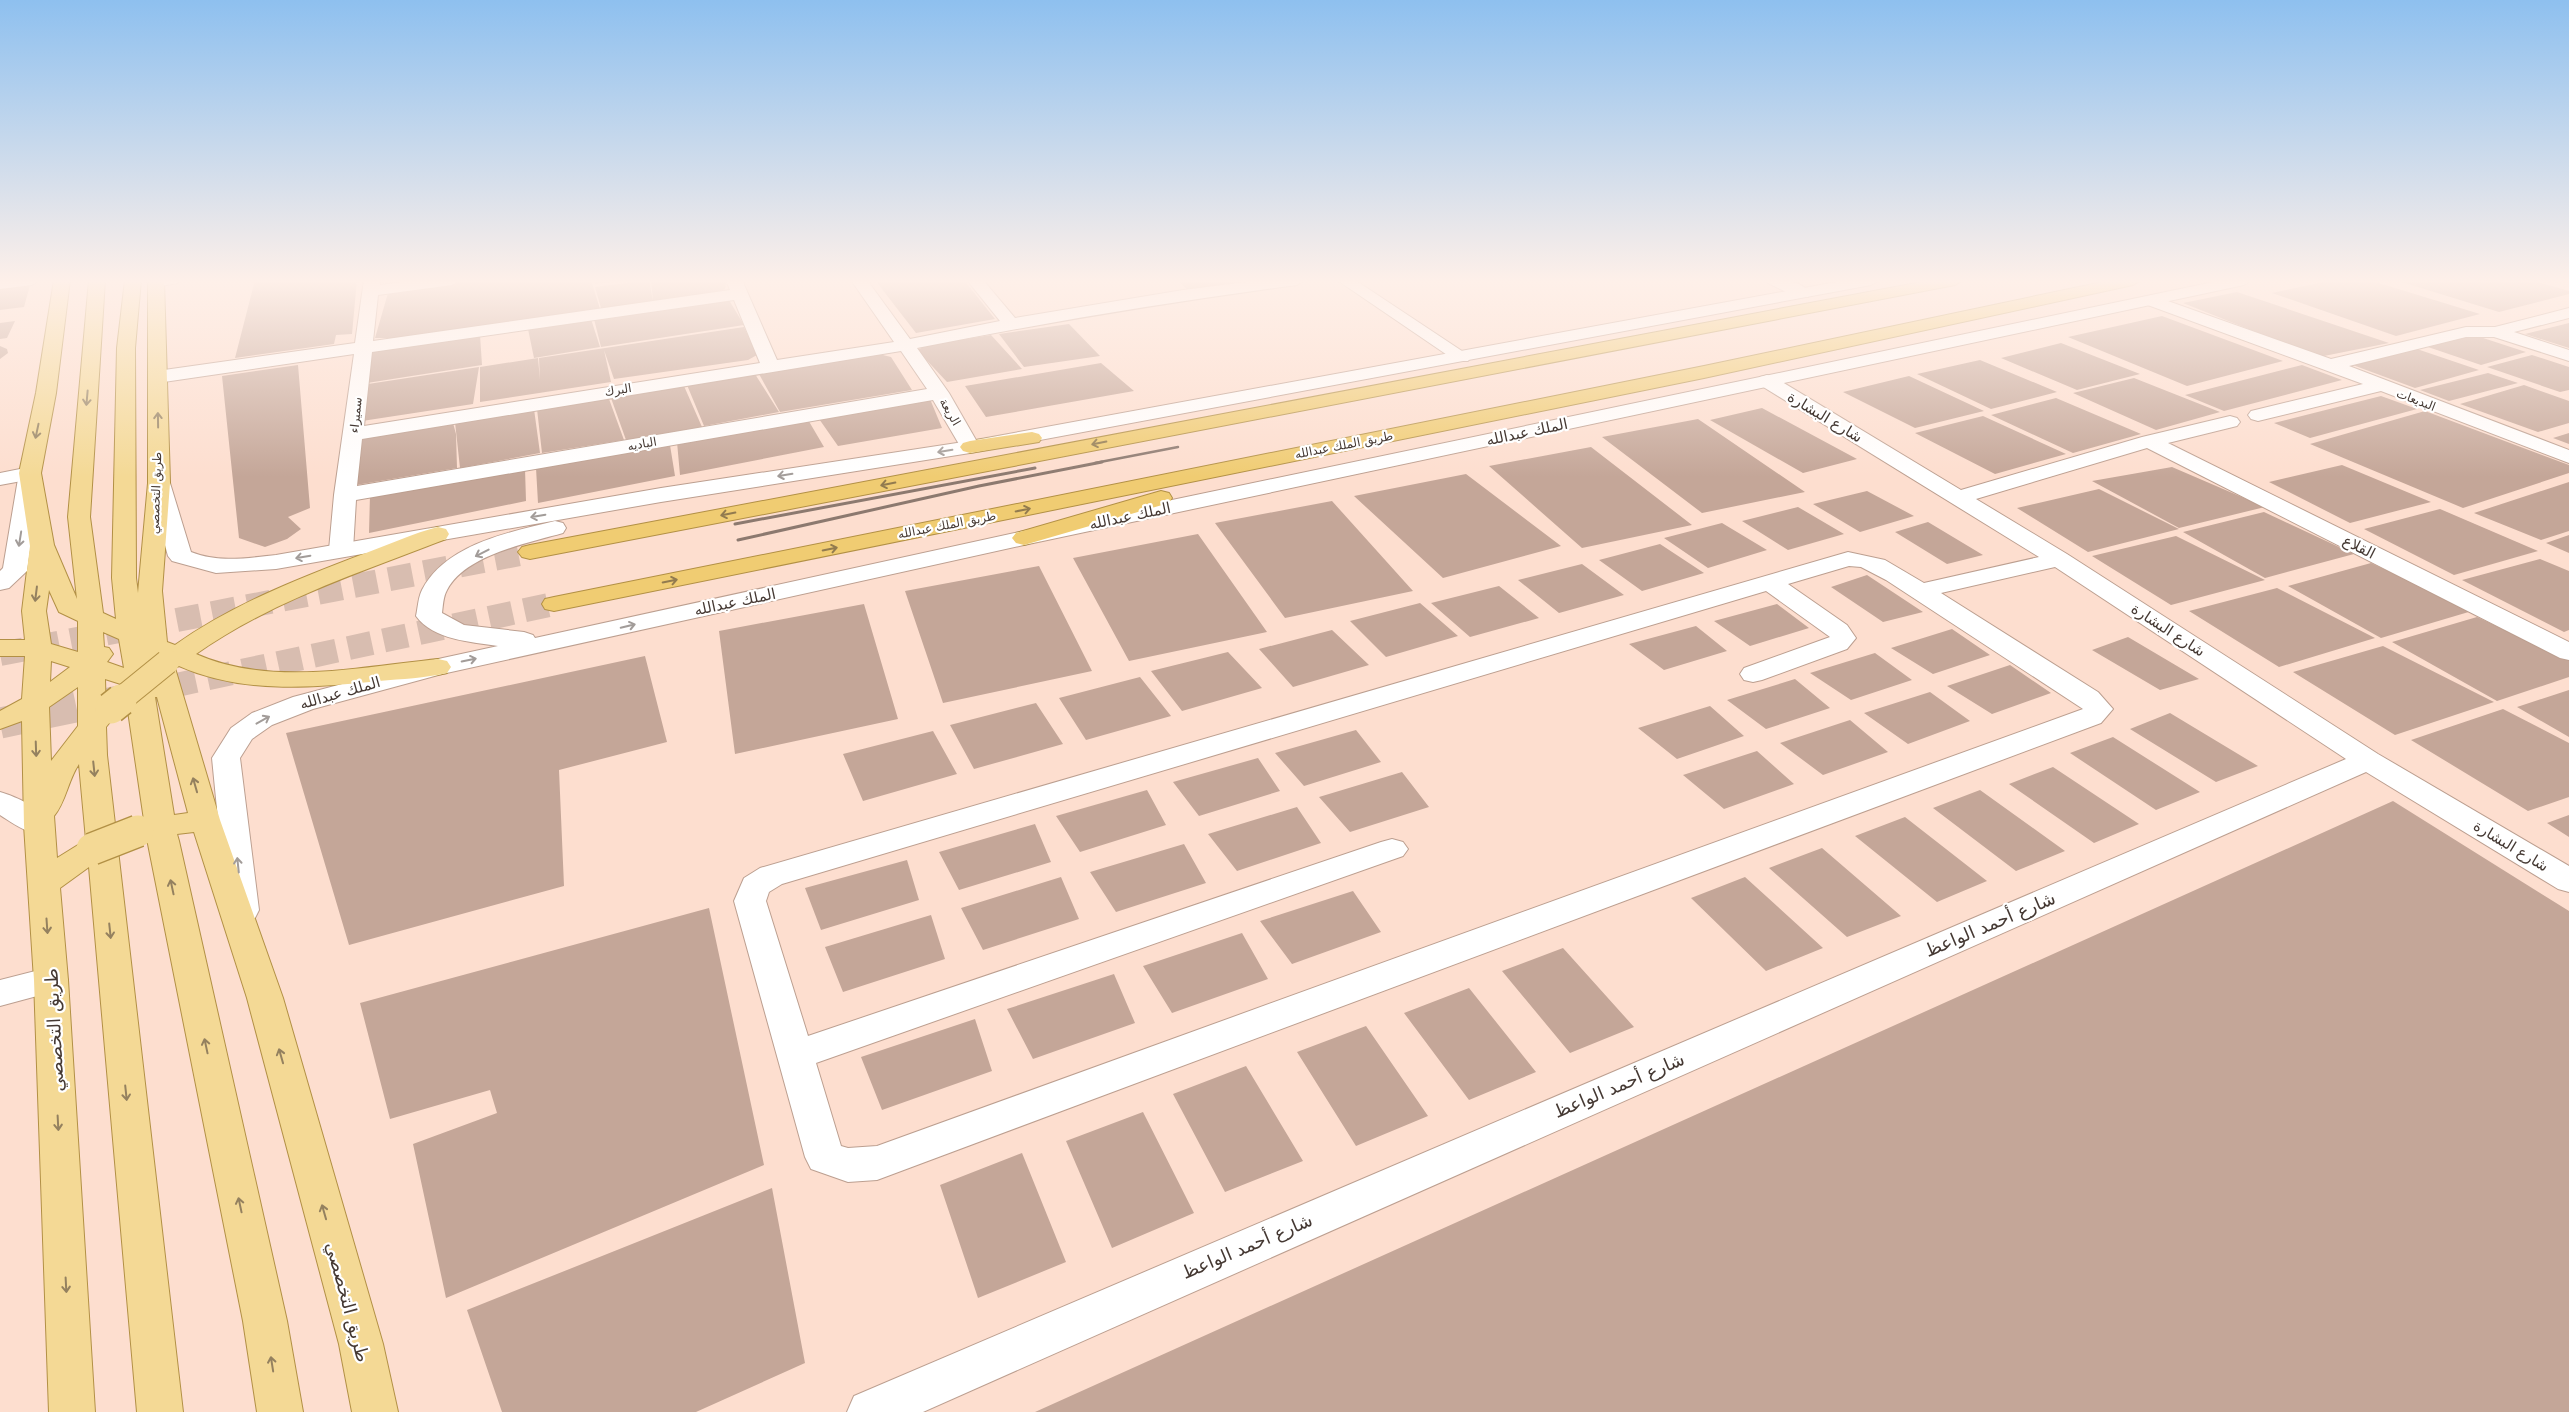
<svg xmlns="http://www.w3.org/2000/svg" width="2569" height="1412" font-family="'DejaVu Sans','Noto Sans Arabic',sans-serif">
<rect width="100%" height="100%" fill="#fddecf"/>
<path fill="#c4a698" d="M255 280H357L352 334 336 335 334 344 235 358Z
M465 280H591L600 309 395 338H375L388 293 394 289Z
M594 280H621V281L595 284Z
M649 280 653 301 601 308 595 287Z
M651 280H724L726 284 725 289 714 293 653 301Z
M875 280H964L995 319 916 333Z
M1177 280H1253V281L1188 290Z
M2332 280H2369L2480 314 2396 336 2272 293Z
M2395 280H2531L2569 291V294L2499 312Z
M30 285 24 307 0 310V288Z
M2237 292 2389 343 2319 357 2183 303Z
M729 300 744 325 601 347 594 319Z
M2162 316 2283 361 2187 386 2068 337Z
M591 319 600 347 534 358 528 329Z
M15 321 7 338 0 339V323Z
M2569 323V348L2525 334Z
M1069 324 1100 356 1024 367 999 334Z
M744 327 757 355 748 360 614 379 604 350 611 382 480 402V367L538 358 540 380 539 358Z
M480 335 482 365 367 383 370 351Z
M991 335 1022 369 947 382 917 350 928 345Z
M2474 335 2526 352 2481 365 2428 347Z
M2061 343 2140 374 2077 390 2001 358Z
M0 346 7 349 8 353 0 359Z
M2414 348 2479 370 2415 388 2350 364Z
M879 354 891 357 912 390 780 412 759 374Z
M2532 355 2569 367V390L2560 392 2487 367Z
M1980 360 2057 392 1991 409 1917 374Z
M1101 363 1134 391 986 417 965 386Z
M298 365 310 508 288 517 301 529 287 539 265 547 239 538 222 376Z
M2302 365 2342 380 2224 411 2185 395Z
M479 367 473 404 362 421 368 384Z
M2488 373 2518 383 2449 401 2420 390Z
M755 374 779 412 704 426 687 385Z
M1909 376 1984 411 1915 428 1843 392Z
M2134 378 2220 412 2156 430 2073 393Z
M2524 385 2569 401V423L2538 432 2460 404Z
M684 386 702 427 626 440 611 398Z
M2381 396 2417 409 2310 438 2274 423Z
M2056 398 2141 434 2073 453 1991 415Z
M609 399 624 440 542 453 537 409Z
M930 399 942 428 838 446 817 416Z
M1762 408 1857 459 1803 473 1710 420Z
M534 409 540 453 460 468 455 422Z
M2425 411 2569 465V473L2463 508 2310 444Z
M1983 416 2066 454 1995 474 1915 433Z
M807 418 824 447 680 475 677 442Z
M1698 419 1805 492 1702 513 1602 437Z
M453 423 456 434 457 468 356 485 360 442 367 436Z
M2569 433V444L2553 438Z
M670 445 675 476 538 503 536 468Z
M1591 447 1692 525 1582 548 1489 466Z
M2342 465 2431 502 2350 523 2269 482Z
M2172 467 2265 507 2179 528 2092 481Z
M525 469 526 501 369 533 370 495Z
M1466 474 1561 546 1443 578 1354 496Z
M2569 482V531L2541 540 2474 513Z
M2099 489 2179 529 2088 552 2017 508Z
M1867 491 1914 516 1860 532 1813 504Z
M1332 501 1413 591 1285 618 1215 523Z
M1798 507 1844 534 1788 550 1742 521Z
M2440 509 2538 551 2454 575 2364 529Z
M2264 512 2354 554 2265 578 2183 532Z
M1928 522 1983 555 1947 564 1895 532Z
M1722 523 1767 550 1708 568 1664 538Z
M1198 534 1267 632 1129 661 1073 558Z
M2569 535V553L2546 543Z
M2176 536 2265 580 2171 605 2092 556Z
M1660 544 1704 573 1642 591 1599 560Z
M2540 559 2569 571V630L2564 632 2462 580Z
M2371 563 2472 611 2381 638 2288 586Z
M1582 564 1624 595 1559 613 1518 580Z
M1039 566 1092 671 943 703 905 591Z
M1867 575 1923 612 1883 622 1831 587Z
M1499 586 1539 618 1470 637 1431 603Z
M2277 588 2375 638 2279 667 2189 611Z
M1420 603 1458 636 1386 657 1350 621Z
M864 604 898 719 735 754 719 631Z
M1777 604 1809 628 1750 646 1714 621Z
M2477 617 2569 660V677L2497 701 2392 642Z
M1696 626 1727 651 1664 670 1629 644Z
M1952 629 1990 655 1933 674 1891 648Z
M1332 630 1369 665 1293 687 1259 649Z
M2128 637 2199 679 2160 690 2092 650Z
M2383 646 2494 702 2395 735 2293 672Z
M1228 652 1262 688 1182 711 1151 671Z
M1875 653 1912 680 1851 700 1810 673Z
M645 656 667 742 559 770 564 886 349 945 286 733Z
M2010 665 2051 693 1992 714 1947 686Z
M1140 677 1171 716 1086 740 1059 698Z
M1795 679 1830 708 1766 729 1727 700Z
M2569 690V737L2517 707Z
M1930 692 1970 721 1908 744 1864 713Z
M1036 703 1063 744 974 769 950 725Z
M1710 706 1744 736 1677 759 1638 728Z
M2503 709 2569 743V797L2528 811 2411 740Z
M2170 713 2258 766 2216 782 2130 729Z
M1850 720 1888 752 1823 775 1780 743Z
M1356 730 1381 762 1304 786 1275 753Z
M933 731 957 774 863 801 843 754Z
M2113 737 2200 792 2156 810 2070 753Z
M1757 751 1794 784 1724 809 1683 775Z
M1258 758 1280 791 1199 816 1173 782Z
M2053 767 2139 824 2094 843 2009 784Z
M1402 772 1429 807 1350 832 1319 797Z
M1147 790 1166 825 1080 852 1056 816Z
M1980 790 2065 851 2016 871 1933 808Z
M2393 801 2569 911V1412H1035Z
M1297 807 1321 843 1237 871 1208 834Z
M2569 815V837L2547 823Z
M1905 817 1987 881 1937 902 1855 836Z
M1035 824 1051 862 959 890 939 852Z
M1184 844 1206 883 1116 912 1090 872Z
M1822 848 1901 916 1847 937 1769 868Z
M907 860 919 900 821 930 805 888Z
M1061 877 1079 919 983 950 961 908Z
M1745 877 1823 948 1766 971 1691 898Z
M1353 891 1381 932 1292 964 1260 921Z
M709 908 764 1165 446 1298 413 1144 497 1113 490 1090 390 1119 360 1003Z
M931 915 945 959 843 992 825 947Z
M1242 933 1268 979 1172 1013 1143 966Z
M1563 948 1634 1027 1570 1053 1502 971Z
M1114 974 1135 1023 1033 1059 1007 1009Z
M1469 988 1536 1072 1469 1100 1404 1013Z
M975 1019 992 1071 882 1110 861 1057Z
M1366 1026 1428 1116 1356 1146 1297 1052Z
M1246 1066 1303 1161 1225 1192 1173 1094Z
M1143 1112 1194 1213 1112 1248 1066 1141Z
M1022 1153 1066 1262 978 1298 940 1185Z
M772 1188 805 1363 696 1412H502L467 1310Z"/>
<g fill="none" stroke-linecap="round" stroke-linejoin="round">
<path stroke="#d8bdb0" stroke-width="24" stroke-dasharray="24 12" stroke-linecap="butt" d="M0 654 530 552
M102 701 554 604"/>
<path stroke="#d8bdb0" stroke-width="31" stroke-dasharray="31 16" stroke-linecap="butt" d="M0 723 108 700"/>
<g stroke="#bc9f90" stroke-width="2">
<path id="minor" d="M0 280H40L32 285 0 289Z
M149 280H180L178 283 155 287 149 285 147 282Z
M364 280H380V285L418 280H460L452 285 378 295 373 341 730 290 726 280H742L777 360 894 342 851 280H867L910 339 1000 321 967 280H983L1015 318 1183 290 1263 280H1305L1297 285C1169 302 1043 323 917 348L949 393 980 447 977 451 970 453 963 451 933 400 356 500 353 550 349 555 341 557 333 555 329 550 334 495 354 354 157 383 150 381 148 377 150 373 157 371 355 343ZM734 300 760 363 364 426 372 352ZM901 351 927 389 357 486 362 439Z
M1337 280H1355L1471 357 1468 361H1456Z
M1766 280C1780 279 1801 280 1810 293L1808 297H1796L1768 283Z
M2151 295 2331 359 2466 327H2495L2569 308V318L2514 332 2569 350V361L2494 337H2466L2349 366 2569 450V463L2381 391 2258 421 2251 419 2248 415 2251 411 2363 384 2145 304 2143 300Z
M1767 375 1774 377 1961 490 2142 437 2230 416 2237 418 2240 422 2237 426 2168 443 2569 642V660L2560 658 2147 448 1976 499 2067 554 2378 754 2569 866V892L2558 889 2366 772 923 1412H847L854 1396 2346 759 2055 567 1941 593 2098 692 2113 709 2101 723 877 1180 848 1182 811 1169 805 1157 734 901 744 878 760 868 1848 552 1885 560 1924 583 2039 557 1760 385 1758 381 1760 377ZM1849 566 1861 567 1886 580 2083 709 877 1146 848 1148 841 1146 816 1063 1403 856 1408 849 1403 842 1392 839 1381 842 808 1036 766 901 769 892 782 884 1766 591 1830 637 1744 668 1740 674 1744 680 1753 682 1762 680 1847 649 1856 638 1847 625 1788 584Z
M30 467 38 468 41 473 38 478 0 485V473Z
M51 967 63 971 68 980 63 989 0 1006V980Z"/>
</g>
<g stroke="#bc9f90" stroke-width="2">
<path id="secondary" d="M1847 280H1879L1871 285 970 453 661 502 276 569 216 573 172 561 168 556 148 483 151 478 159 477 167 478 170 483 191 552C219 563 247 558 276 555L661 488 970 441Z
M2223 280H2252L2244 285 1024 545 442 674 313 709 272 725 252 739 240 758 259 910 255 918 243 922 231 918 227 910 212 758 231 728 252 713 293 697 429 661 498 646C472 642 433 640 416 616 418 607 418 598 422 590 446 544 510 532 555 521L563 523 566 528 563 533C528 543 465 555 447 590 443 597 443 606 442 613L464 625 524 632 533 635 535 638 1024 531Z
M30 467 38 468 41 473 27 571 9 588 0 590V571L3 568 19 473 22 468Z
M0 792C17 797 45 810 54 825L50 832C30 837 16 825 0 815Z"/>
</g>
<g stroke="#b29045" stroke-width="2">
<path id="primary" d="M54 280H70L56 393 41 473 54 545 77 599 68 517 89 280H105L90 517 103 613 116 619 112 578 117 348 125 280H141L135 348 136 578 138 593 148 483V280H164L170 483 162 591 167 642 175 645C233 604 300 578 366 553 390 544 414 533 438 527L446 529 449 534 446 539C361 572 271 601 196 654 270 687 360 667 438 659L447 661 451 667 447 673C425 678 402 679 379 681 312 688 242 694 179 666L175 668 220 820 283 998 383 1344 398 1412H352L339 1344 247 998 194 832 177 834 179 841 287 1321 303 1412H257L243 1321 147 839 132 837 128 830 132 823 144 820 128 711 127 686 105 679 106 716 110 722 106 727 107 755 183 1412H137L89 867 60 888 68 980 95 1412H49L34 980 24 825 22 721 0 729V711L22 699 25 656H0V640H25L22 611 30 546 19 473 36 393ZM49 590 59 612 78 621V652L51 644 46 611ZM103 632 119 639 124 668 107 662 113 654 109 648 104 647ZM51 661 70 667 50 682ZM78 687V726L51 761 49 707ZM155 697H157L188 813 174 815ZM79 764 86 840 57 858 54 816C66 802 68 780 79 764Z"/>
</g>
<g stroke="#b29045" stroke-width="2">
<path id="trunk" d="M1932 280H1963L1955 285 530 559 522 557 518 552 522 547 530 545Z
M2112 280H2141L2133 285 1704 378 554 611 545 609 542 604 545 599 554 597 1704 366Z
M1032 432 1039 434 1042 438 1039 442 970 453 963 451 960 447 963 443 970 441Z
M1161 491 1169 493 1172 498 1169 503 1024 545 1016 543 1012 538 1016 533Z"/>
</g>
<use href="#minor" fill="#fff" fill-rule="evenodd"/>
<use href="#secondary" fill="#fff" fill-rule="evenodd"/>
<use href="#primary" fill="#f4d995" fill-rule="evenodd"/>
<use href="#trunk" fill="#f0cc72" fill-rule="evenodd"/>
<path stroke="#8c796f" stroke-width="2.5" d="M1095 463 1178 447"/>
<path stroke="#8c796f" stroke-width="3" d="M735 524 1035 468
M738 540 979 486 1102 462"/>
<g stroke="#b29045" stroke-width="26" stroke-linecap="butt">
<path id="primary-bridge-far1" d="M119 701 167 662"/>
</g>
<g stroke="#b29045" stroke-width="34" stroke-linecap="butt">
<path id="primary-bridge" d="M111 708 121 700
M92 849 138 831"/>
</g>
<use href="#primary-bridge-far1" stroke="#f4d995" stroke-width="24"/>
<use href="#primary-bridge" stroke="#f4d995" stroke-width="31"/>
</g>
<defs><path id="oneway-shaft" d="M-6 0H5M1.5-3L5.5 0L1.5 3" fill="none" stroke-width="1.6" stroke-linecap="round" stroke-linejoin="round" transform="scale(1.25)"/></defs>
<g stroke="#94815f">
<use href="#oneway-shaft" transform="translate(87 398) rotate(95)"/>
<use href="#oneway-shaft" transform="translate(158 420) rotate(-91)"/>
<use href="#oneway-shaft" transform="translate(37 431) rotate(102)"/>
<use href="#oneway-shaft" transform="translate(36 594) rotate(97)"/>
<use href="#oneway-shaft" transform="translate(36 749) rotate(88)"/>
<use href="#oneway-shaft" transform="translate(94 769) rotate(84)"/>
<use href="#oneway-shaft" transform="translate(195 785) rotate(-106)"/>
<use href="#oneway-shaft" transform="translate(172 887) rotate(-102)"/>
<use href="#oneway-shaft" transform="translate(47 926) rotate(86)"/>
<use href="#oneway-shaft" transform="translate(110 931) rotate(84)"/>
<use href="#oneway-shaft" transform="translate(206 1046) rotate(-102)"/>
<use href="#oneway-shaft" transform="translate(281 1056) rotate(-106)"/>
<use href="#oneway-shaft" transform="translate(126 1093) rotate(84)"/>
<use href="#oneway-shaft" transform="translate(58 1123) rotate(87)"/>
<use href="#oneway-shaft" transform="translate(240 1205) rotate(-102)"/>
<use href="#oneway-shaft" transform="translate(324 1212) rotate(-106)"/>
<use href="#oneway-shaft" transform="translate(66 1285) rotate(87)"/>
<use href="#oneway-shaft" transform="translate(272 1364) rotate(-99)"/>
</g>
<g stroke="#927b4f">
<use href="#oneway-shaft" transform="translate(1099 443) rotate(169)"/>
<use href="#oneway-shaft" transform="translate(888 484) rotate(169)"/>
<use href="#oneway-shaft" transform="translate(1023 510) rotate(-11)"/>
<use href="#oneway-shaft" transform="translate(728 514) rotate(169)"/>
<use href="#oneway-shaft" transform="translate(830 549) rotate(-11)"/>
<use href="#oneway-shaft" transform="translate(670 581) rotate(-11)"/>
</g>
<g stroke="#a29c99">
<use href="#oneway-shaft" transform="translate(945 451) rotate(171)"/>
<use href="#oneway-shaft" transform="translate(785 475) rotate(171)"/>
<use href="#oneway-shaft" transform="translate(538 516) rotate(170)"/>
<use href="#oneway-shaft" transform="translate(20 539) rotate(99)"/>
<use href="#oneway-shaft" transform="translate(482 553) rotate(153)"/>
<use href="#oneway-shaft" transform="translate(303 557) rotate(170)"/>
<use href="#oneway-shaft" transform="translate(628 626) rotate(-13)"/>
<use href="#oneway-shaft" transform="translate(469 660) rotate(-12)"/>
<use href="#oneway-shaft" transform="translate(263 720) rotate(-29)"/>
<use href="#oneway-shaft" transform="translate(238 865) rotate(-96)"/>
</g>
<linearGradient id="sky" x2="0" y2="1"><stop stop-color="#8ec0ef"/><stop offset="0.59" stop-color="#fef0e9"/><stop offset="1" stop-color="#fef0e9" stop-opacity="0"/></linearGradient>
<rect width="2569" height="477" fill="url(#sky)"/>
<g text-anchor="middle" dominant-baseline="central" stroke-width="4.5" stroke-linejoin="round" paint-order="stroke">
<g font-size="12" fill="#453933" stroke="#fff">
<text transform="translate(618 390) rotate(-9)">البرك</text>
<text transform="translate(2416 400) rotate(21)">البديعات</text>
<text transform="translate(950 412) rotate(60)">الريعة</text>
<text transform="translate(356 415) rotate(-84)">سميراء</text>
<text transform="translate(642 444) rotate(-10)">الباديه</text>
<text transform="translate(1344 445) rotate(-11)">طريق الملك عبدالله</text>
<text transform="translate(156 493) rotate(-88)">طريق التخصصي</text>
<text transform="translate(947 525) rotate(-11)">طريق الملك عبدالله</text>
</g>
<g font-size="15" fill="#453933" stroke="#fff">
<text transform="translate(1825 417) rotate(31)">شارع البشارة</text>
<text transform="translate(1527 432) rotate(-12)">الملك عبدالله</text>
<text transform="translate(1130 516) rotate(-12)">الملك عبدالله</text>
<text transform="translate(2359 547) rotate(27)">القلاع</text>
<text transform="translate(735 602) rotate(-12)">الملك عبدالله</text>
<text transform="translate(2168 630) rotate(33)">شارع البشارة</text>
<text transform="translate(340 693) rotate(-16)">الملك عبدالله</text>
<text transform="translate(2511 846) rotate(31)">شارع البشارة</text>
</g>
<g font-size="18" fill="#453933" stroke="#fff">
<text transform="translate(1990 924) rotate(-23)">شارع أحمد الواعظ</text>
<text transform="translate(54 1030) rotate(-93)">طريق التخصصي</text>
<text transform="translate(1619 1085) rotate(-23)">شارع أحمد الواعظ</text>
<text transform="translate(1247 1246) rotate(-23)">شارع أحمد الواعظ</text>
<text transform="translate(348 1302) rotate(75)">طريق التخصصي</text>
</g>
</g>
</svg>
